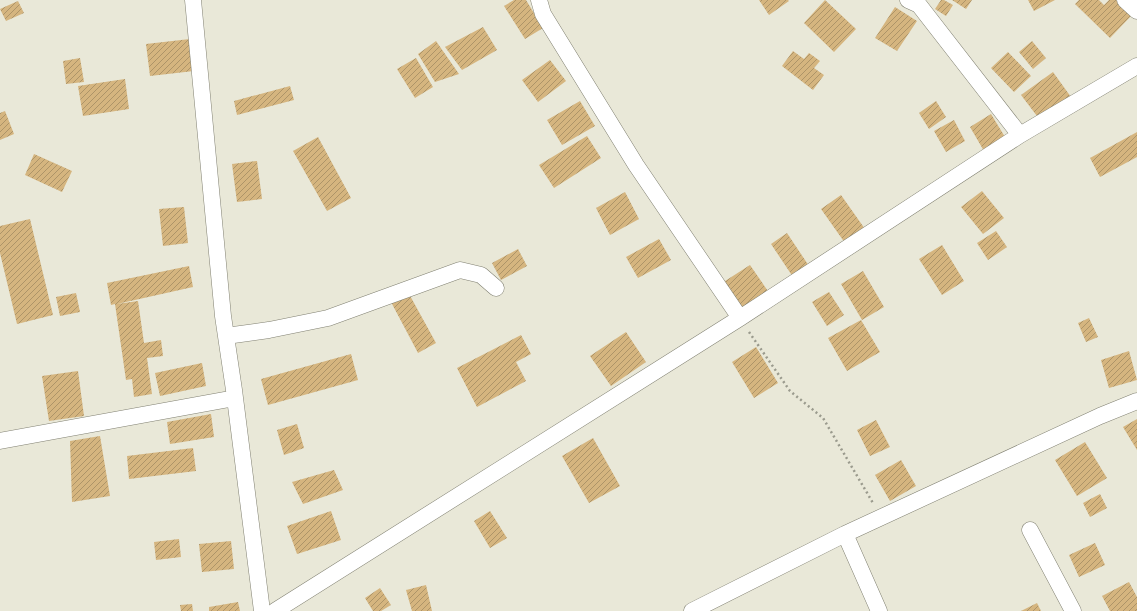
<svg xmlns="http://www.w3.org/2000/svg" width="1137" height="611" font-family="'Alegreya Sans',sans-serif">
<defs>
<pattern id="building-hatch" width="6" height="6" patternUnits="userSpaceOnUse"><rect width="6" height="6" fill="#d5b57f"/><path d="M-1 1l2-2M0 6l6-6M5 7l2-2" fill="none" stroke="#ad9468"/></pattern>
</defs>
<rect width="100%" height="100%" fill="#e9e8d8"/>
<path fill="url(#building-hatch)" d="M514 0H526L543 28 525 39 504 6Z
M759 0H788L789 1 769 15Z
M825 0 856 29 834 52 804 23Z
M941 0H944L953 5 946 16 935 9Z
M952 0H972L966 9Z
M1028 0H1055L1034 11Z
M1079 0H1099L1104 5 1109 0H1116L1132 15 1110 38 1075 4Z
M18 1 24 13 6 21 0 9Z
M895 7 917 21 897 51 875 38Z
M483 27 497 50 462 70 445 47Z
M190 39 194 71 150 76 146 44Z
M436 41 459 74 435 82 418 54Z
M1032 41 1046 58 1033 69 1019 52Z
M793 51 804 59 809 53 820 61 814 68 824 75 813 90 782 66Z
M1008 52 1031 76 1014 92 991 68Z
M80 58 84 82 66 84 63 61Z
M416 58 433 87 415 98 397 69Z
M550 60 566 81 538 102 522 80Z
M1053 72 1071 97 1040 120 1021 95Z
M125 79 129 109 83 116 78 86Z
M290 86 294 100 237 115 234 101Z
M580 101 595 126 562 145 547 120Z
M936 101 946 117 929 129 919 113Z
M5 111 14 134 0 140V113Z
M991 114 1005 137 984 151 970 127Z
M954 120 965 141 946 152 934 131Z
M1137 132V157L1100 177 1090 158Z
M587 136 601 158 554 188 539 165Z
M318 137 351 198 327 211 293 151Z
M34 154 72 171 62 192 25 175Z
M257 161 262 199 237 202 232 164Z
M982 191 1004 218 983 234 961 207Z
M625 192 639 219 610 235 596 208Z
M841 195 865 229 845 243 821 209Z
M184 207 188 243 163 246 159 209Z
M30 219 53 315 17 324 0 253V226Z
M996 231 1007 247 988 260 977 243Z
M787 233 809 266 793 277 771 244Z
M659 239 671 260 638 278 626 257Z
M942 245 964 281 942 295 919 259Z
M518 249 527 266 501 280 492 263Z
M750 265 770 294 742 312 722 283Z
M189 266 193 287 117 304 138 301 144 343 161 340 163 356 147 358 152 394 134 397 132 379 126 380 115 304 111 305 107 283Z
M863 271 884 307 862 320 841 284Z
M408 292 436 343 418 353 391 302Z
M829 292 844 315 827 326 812 302Z
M76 293 80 312 60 316 56 297Z
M1089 318 1098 337 1086 342 1078 323Z
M861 320 880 352 847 371 828 338Z
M626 332 646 362 611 386 590 356Z
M521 335 531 354 516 362 526 381 477 407 457 368Z
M756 347 778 383 754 398 732 362Z
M1129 351 1137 380 1109 388 1101 360Z
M351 354 358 380 268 405 261 379Z
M202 363 206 386 160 396 155 373Z
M78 371 84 416 49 421 42 376Z
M211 414 214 437 170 444 167 422Z
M1137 419V450L1123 427Z
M876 420 890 447 870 456 857 430Z
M297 424 304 448 284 455 277 430Z
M100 436 110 496 72 502 70 441Z
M593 438 620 486 589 503 562 456Z
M1085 442 1107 478 1077 496 1055 460Z
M193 448 196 471 129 479 127 456Z
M901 460 916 486 890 501 875 475Z
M334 470 343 490 303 504 292 482Z
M1100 494 1107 508 1090 517 1083 503Z
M331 511 341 540 297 554 287 526Z
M490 511 507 538 490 548 474 521Z
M179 539 181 557 156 560 154 542Z
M231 541 234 569 202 572 199 544Z
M1095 543 1105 565 1079 577 1069 555Z
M1129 582 1137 597V611H1110L1102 596Z
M426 585 432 611H412L406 590Z
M380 588 391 605 381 611H373L365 598Z
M238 602 240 611H209V607Z
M1037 603 1041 611H1021Z
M192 604 193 611H181L180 605Z"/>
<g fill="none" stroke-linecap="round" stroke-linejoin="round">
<g stroke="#818072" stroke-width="17">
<path id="minor" d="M193 0 223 316 234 390 262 611
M539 0 543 14 636 165 740 318
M908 0 919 5 1020 135
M1125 0 1137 11
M226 336 269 330 328 318 460 270 481 275 496 288
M0 441 235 398
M1030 530 1073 611
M845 534 879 611
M275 611 740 318 1020 135 1137 66
M692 611 845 534 1100 416 1137 401"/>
</g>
<path stroke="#9a9a8d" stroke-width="2.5" stroke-dasharray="2 3" stroke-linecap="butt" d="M749 332 790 391 823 418 873 503"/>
<use href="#minor" stroke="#fff" stroke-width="16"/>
</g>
</svg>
